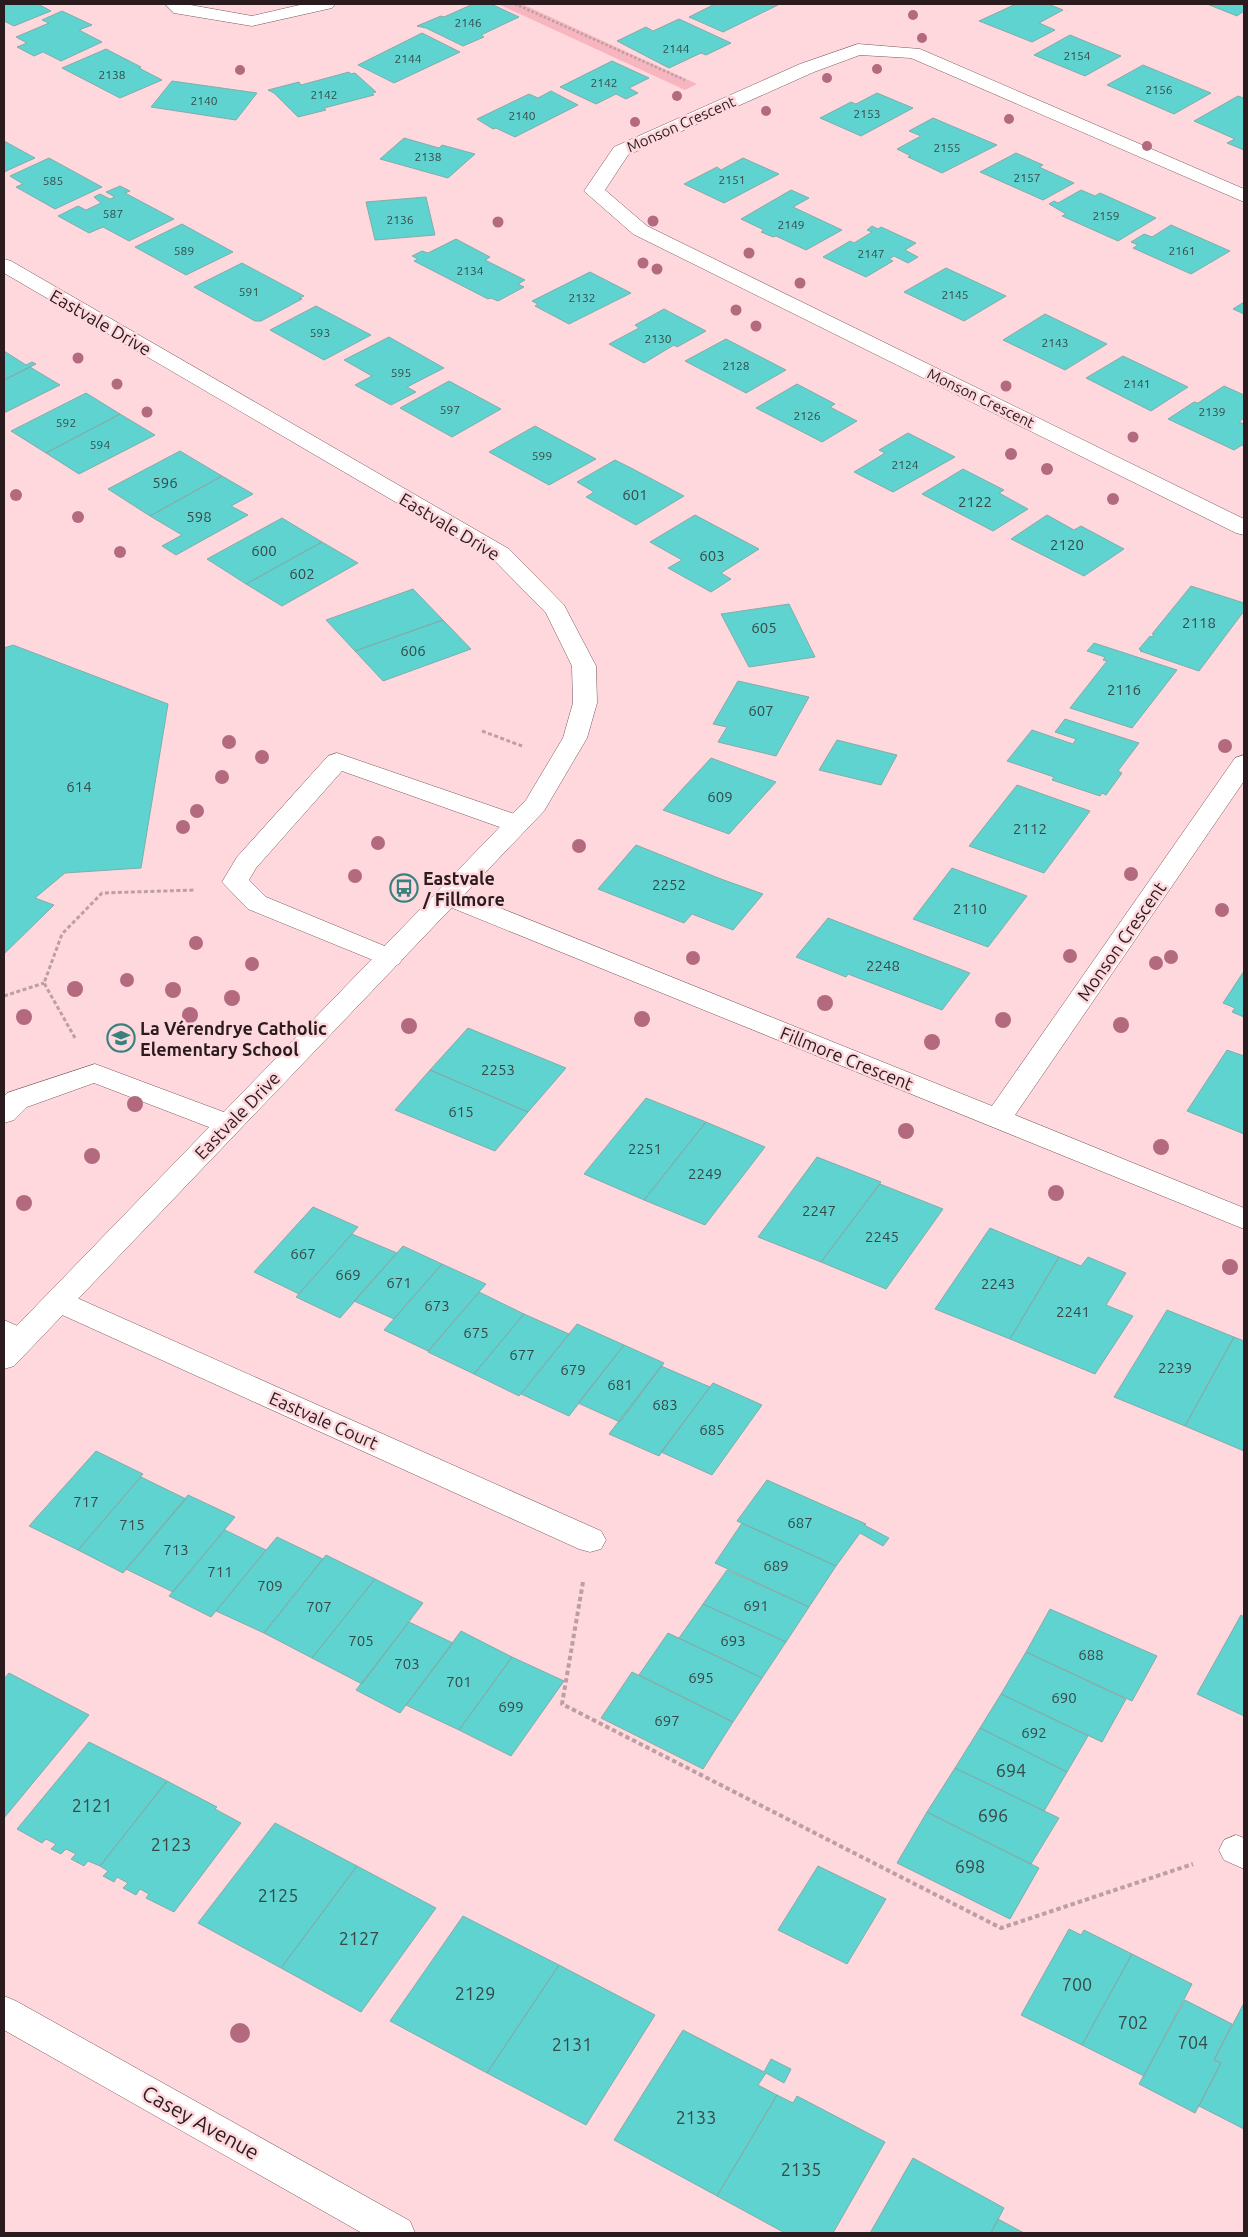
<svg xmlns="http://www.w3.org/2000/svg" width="1248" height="2237" font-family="Ubuntu,sans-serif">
<rect width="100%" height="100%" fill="#fed8dd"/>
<path fill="#f6b5bf" d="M498 4H522L697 84 685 90Z"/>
<path fill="#5ed3cf" stroke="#84acaa" d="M4 4H40H38L51 11 14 26 4 21Z
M473 4H491L519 17 481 35 484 37 463 46 426 28 417 26 441 16 444 17Z
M715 4H774L778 5 723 32 689 17Z
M1016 4H1048L1063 10 1039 23 1055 30 1032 42 979 21Z
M1207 4H1244V11L1237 16Z
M62 11 92 25 79 30 102 42 61 61 43 52 34 56 17 47 27 43 16 37 49 23 42 20Z
M679 19 731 43 706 55 701 53 669 68 617 41 646 27 653 31Z
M422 33 460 52 394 83 358 65Z
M1070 35 1121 56 1085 76 1034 55Z
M106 49 141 67 139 68 162 80 120 98 62 68Z
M612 61 649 78 629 88 638 93 626 99 616 94 596 104 560 87Z
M1143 65 1211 93 1174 114 1107 85Z
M349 72 351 74 355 73 376 92 372 93 374 95 324 108 326 110 298 117 274 93 268 90 299 82 301 85Z
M172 81 257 93 236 120 151 107Z
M551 91 578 105 515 137 496 128 493 129 477 119 529 94 538 98Z
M877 93 913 108 861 136 820 118 851 102 856 104Z
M1238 96 1244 98V150L1227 143 1235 139 1194 121Z
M933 118 997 145 942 173 908 157 911 156 897 149 921 136 909 131Z
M404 138 439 148 442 145 475 154 448 178 380 159Z
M4 141 35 158 4 172Z
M1016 153 1043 165 1039 167 1074 183 1043 200 980 172Z
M49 158 102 187 55 209 16 187 23 184 10 176Z
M743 158 779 174 724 203 684 184 717 167 721 170Z
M120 186 130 191 125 193 174 219 129 241 103 227 89 233 58 216 78 206 86 210 101 203 94 197 100 194 110 199 115 197 106 192Z
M791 190 809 198 793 207 842 230 806 250 776 236 773 237 761 232 764 230 741 219Z
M1081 190 1095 196 1100 193 1156 218 1118 241 1062 216 1066 214 1049 204 1054 201 1058 203Z
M426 197 435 235 375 240 366 202Z
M182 224 233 252 186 275 135 247Z
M1171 225 1230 251 1191 274 1133 248 1138 245 1131 242 1144 234 1152 237Z
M872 226 878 229 881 227 916 243 905 250 918 257 908 263 894 256 889 259 893 261 866 277 823 257 850 241 854 243 872 232 867 230Z
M456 239 490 257 485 260 525 280 518 284 524 287 498 301 491 298 488 299 414 261 418 259 412 256 422 251 428 253Z
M242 263 304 296 299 298 302 299 261 321H255L194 287Z
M946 268 1006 296 964 321 904 292Z
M590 272 631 293 569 324 535 306 538 304 532 301Z
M1244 302V314L1233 309Z
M316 306 371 335 324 360 270 330Z
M664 309 706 331 677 347 674 345 644 363 609 344 639 328 635 325Z
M1045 314 1107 344 1065 370 1003 340Z
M389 337 444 368 407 387 416 392 391 405 355 385 372 376 344 360Z
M726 339 786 370 746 393 685 361Z
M4 351 26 365 32 362 36 364 4 380Z
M1123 356 1188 387 1151 411 1086 378Z
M30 367 60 385 4 413V380Z
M449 381 501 409 452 437 400 408Z
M797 384 835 404 830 407 857 421 822 442 756 408Z
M1224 386 1244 395V418L1239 422 1244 424V446L1242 445 1234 450 1168 419 1194 402 1198 403Z
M86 393 120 414 46 453 11 431Z
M120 414 155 435 79 474 46 453Z
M535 426 596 459 549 485 489 452Z
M908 433 955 457 893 492 854 472 885 453 879 450Z
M180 451 222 476 150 516 108 489Z
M615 460 633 469 684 496 636 525 586 497 594 492 577 482Z
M963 469 1004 490 999 493 1028 509 993 531 922 494Z
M222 476 253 494 231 506 248 515 176 555 162 546 182 535 150 516Z
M695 515 759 549 721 573 731 579 711 592 668 568 682 560 650 542Z
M1047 515 1074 530 1081 526 1124 549 1084 576 1011 539Z
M282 518 322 542 246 584 207 559Z
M322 542 358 563 282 606 246 584Z
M1191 586 1244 603V611L1199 671 1140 651 1142 650 1139 649 1150 636 1152 637 1154 634H1152Z
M413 589 443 620 355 651 326 620Z
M789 604 815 657 749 667 721 614Z
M443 620 471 649 383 681 355 651Z
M1094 643 1177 670 1132 728 1070 708 1107 661 1103 660 1105 657 1087 651Z
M13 645 168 704 141 868 65 873 35 898 54 905 4 954V648Z
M738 681 809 697 776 756 718 742 727 727 713 724Z
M1065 719 1139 743 1118 771 1122 773 1106 795 1102 793 1100 796 1052 780 1054 777 1007 761 1032 730 1073 744 1076 739 1055 732Z
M837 740 897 755 881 785 819 770Z
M711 758 776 782 729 834 663 810Z
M1017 785 1090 811 1044 873 969 846Z
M636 845 721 879 763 894 733 930 692 914 684 923 598 889Z
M952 868 1027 896 988 947 913 919Z
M828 918 970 973 942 1010 848 974 846 977 796 957Z
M1244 971V1017L1232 1012 1235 1008 1223 1003Z
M468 1028 566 1068 528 1112 430 1070Z
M1227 1050 1244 1056V1134L1187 1111Z
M430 1070 528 1112 495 1151 395 1110Z
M646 1098 706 1122 644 1200 584 1174Z
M706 1122 765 1147 705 1225 644 1200Z
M817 1157 881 1182 821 1262 758 1237Z
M880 1184 943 1209 886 1289 821 1262Z
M313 1207 358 1227 299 1294 254 1272Z
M990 1228 1059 1257 1010 1339 935 1309Z
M352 1234 397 1253 340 1318 296 1297Z
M403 1246 442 1264 394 1319 354 1301Z
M1059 1257 1081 1266 1088 1257 1126 1273 1106 1305 1133 1316 1095 1374 1010 1339Z
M442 1264 486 1284 428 1351 384 1330Z
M479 1292 524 1314 474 1374 428 1352Z
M1167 1310 1234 1337 1185 1426 1114 1397Z
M524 1314 569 1334 519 1396 474 1374Z
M577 1324 624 1345 569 1416 521 1394Z
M1234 1337 1244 1341V1451L1185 1426Z
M624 1345 664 1363 620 1422 578 1403Z
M661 1366 710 1387 659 1456 609 1434Z
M713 1383 762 1405 712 1475 661 1452Z
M96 1451 143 1474 78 1550 29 1526Z
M141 1477 186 1499 123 1573 78 1550Z
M767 1480 866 1524 864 1525 889 1538 883 1546 860 1533 836 1566 737 1521Z
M188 1495 235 1517 173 1592 126 1569Z
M742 1523 836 1566 809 1607 715 1563Z
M225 1530 266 1550 211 1617 169 1596Z
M277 1537 323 1559 264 1633 216 1611Z
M326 1555 375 1579 312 1658 264 1633Z
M727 1570 809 1607 786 1642 703 1604Z
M375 1579 423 1603 362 1684 312 1658Z
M703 1604 786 1642 762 1678 679 1638Z
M1050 1609 1157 1656 1132 1701 1026 1652Z
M1241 1615 1244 1617V1716L1197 1694Z
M409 1622 453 1643 400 1713 356 1690Z
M461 1631 512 1657 459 1730 406 1705Z
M668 1633 762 1678 733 1722 639 1675Z
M1026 1652 1126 1699 1102 1742 1001 1694Z
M512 1657 564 1681 511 1756 459 1730Z
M632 1672 733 1722 703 1769 601 1718Z
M9 1673 89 1715 4 1818V1679Z
M1001 1694 1088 1736 1067 1772 980 1728Z
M980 1728 1067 1772 1044 1811 955 1768Z
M89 1742 167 1781 100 1866 88 1861 84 1866 71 1859 76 1854 66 1849 61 1854 51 1849 56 1844 46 1839 42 1843 17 1829Z
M955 1768 1059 1818 1031 1864 927 1812Z
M167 1781 217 1807 215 1809 241 1823 174 1912 146 1898 149 1894 140 1889 136 1895 123 1888 128 1883 117 1877 114 1882 103 1876 108 1871 100 1866Z
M927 1812 1039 1868 1010 1919 897 1863Z
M275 1823 357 1866 281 1968 198 1923Z
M357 1866 436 1908 361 2012 281 1968Z
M818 1866 886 1899 847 1964 778 1930Z
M463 1916 559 1965 487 2073 390 2021Z
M1069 1929 1081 1935 1084 1930 1132 1954 1082 2045 1021 2015Z
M1132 1954 1192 1984 1144 2076 1082 2045Z
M559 1965 655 2015 586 2125 487 2073Z
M1185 2000 1232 2024 1214 2060 1221 2063 1195 2113 1139 2084Z
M1244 2003V2129L1199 2106 1221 2063 1214 2060Z
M683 2030 764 2072 771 2059 791 2069 784 2083 766 2073 758 2085 777 2095 717 2196 614 2140Z
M777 2095 793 2103 797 2096 885 2142 833 2233H785L717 2196Z
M913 2158 1004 2208 991 2233H870Z
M998 2219 1024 2233H991Z"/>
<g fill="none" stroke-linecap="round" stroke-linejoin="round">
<g stroke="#7a5a5f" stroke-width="1">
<path id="lane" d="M337 753 526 818 529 824 526 830 517 832 508 830 342 771 256 868 249 880 266 897 399 952 403 958 399 964 390 967 248 909 222 882 237 857 328 756Z
M95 1064 237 1117 241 1124 237 1131 227 1134 94 1083 27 1107 14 1120 4 1123V1097L7 1093Z
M4 1320 31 1332 36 1340 31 1348 21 1351 4 1344Z"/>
</g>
<g stroke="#7a5a5f" stroke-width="1">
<path id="street" d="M165 4H185L252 16 304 4H335L332 8 252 26 174 13Z
M858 44 920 49 1244 189V202L911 58 860 55 814 72 628 155 605 190 647 226 1244 519V535L1236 533 633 234 584 191 614 147 800 64Z
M1244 755V781L1015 1115 1244 1208V1229L440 903 436 897 440 891 449 889 458 891 992 1106 1235 758Z
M59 1290 601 1531 606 1540 601 1549 590 1552 579 1549 49 1309 44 1301 49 1293Z
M1236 1835 1244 1838V1869L1224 1860 1219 1850 1224 1840Z
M4 1996 16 2001 410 2221 415 2233H362L4 2030Z"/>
</g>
<g stroke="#7a5a5f" stroke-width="1">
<path id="secondary" d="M4 259 11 261 509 549 564 605 596 666 597 703 587 738 544 811 14 1366 4 1369V1339L526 800 563 738 573 703 572 666 546 613 493 559 4 273Z"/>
</g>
<path stroke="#bd9fa3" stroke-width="2.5" stroke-dasharray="2.5 2" stroke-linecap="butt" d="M515 4 685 80"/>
<path stroke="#bd9fa3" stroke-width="3" stroke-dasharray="4 2.5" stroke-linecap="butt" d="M482 731 522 746
M4 996 44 983
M75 1038 44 983 62 934 102 893 195 890"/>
<path stroke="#bd9fa3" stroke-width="4" stroke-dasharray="4.5 3" stroke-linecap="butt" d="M583 1582 562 1704 1001 1928 1193 1864"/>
<use href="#lane" fill="#fff" fill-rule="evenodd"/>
<use href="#street" fill="#fff" fill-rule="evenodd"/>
<use href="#secondary" fill="#fff" fill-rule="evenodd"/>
</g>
<g fill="#b36a7f">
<circle cx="913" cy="15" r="5"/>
<circle cx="922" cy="38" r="5"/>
<circle cx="877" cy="69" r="5"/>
<circle cx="240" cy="70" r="5"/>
<circle cx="827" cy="78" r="5"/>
<circle cx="677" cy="96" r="5"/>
<circle cx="766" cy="111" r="5"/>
<circle cx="1009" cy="119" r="5"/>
<circle cx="635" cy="122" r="5"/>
<circle cx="1147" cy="146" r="5"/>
<circle cx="653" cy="221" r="5.5"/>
<circle cx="498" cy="222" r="5.5"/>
<circle cx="749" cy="253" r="5.5"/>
<circle cx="643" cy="263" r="5.5"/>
<circle cx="657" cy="269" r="5.5"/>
<circle cx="800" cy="283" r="5.5"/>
<circle cx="736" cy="310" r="5.5"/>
<circle cx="756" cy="326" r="5.5"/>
<circle cx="78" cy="358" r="5.5"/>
<circle cx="117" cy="384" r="5.5"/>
<circle cx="1006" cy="386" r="5.5"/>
<circle cx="147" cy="412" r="5.5"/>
<circle cx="1133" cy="437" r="5.5"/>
<circle cx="1011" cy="454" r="6"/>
<circle cx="1047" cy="469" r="6"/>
<circle cx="16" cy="495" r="6"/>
<circle cx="1113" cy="499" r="6"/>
<circle cx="78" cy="517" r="6"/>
<circle cx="120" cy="552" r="6"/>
<circle cx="229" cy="742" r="7"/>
<circle cx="1225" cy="746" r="7"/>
<circle cx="262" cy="757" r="7"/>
<circle cx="222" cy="777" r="7"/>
<circle cx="197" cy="811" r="7"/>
<circle cx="183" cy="827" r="7"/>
<circle cx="378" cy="843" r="7"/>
<circle cx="579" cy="846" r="7"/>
<circle cx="1131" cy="874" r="7"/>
<circle cx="355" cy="876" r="7"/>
<circle cx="1222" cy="910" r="7"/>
<circle cx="196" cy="943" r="7"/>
<circle cx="1070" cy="956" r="7"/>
<circle cx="1171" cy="957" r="7"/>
<circle cx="693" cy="958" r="7"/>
<circle cx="1156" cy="963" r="7"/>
<circle cx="252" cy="964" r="7"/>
<circle cx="127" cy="980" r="7"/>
<circle cx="75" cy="989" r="8"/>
<circle cx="173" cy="990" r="8"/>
<circle cx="232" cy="998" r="8"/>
<circle cx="825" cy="1003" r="8"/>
<circle cx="190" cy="1015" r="8"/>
<circle cx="24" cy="1017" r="8"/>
<circle cx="642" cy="1019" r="8"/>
<circle cx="1003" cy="1020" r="8"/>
<circle cx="1121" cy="1025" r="8"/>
<circle cx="409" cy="1026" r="8"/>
<circle cx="932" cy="1042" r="8"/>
<circle cx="135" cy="1104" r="8"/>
<circle cx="906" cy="1131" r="8"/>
<circle cx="1161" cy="1147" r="8"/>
<circle cx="92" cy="1156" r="8"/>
<circle cx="1056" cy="1193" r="8"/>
<circle cx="24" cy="1203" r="8"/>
<circle cx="1230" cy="1267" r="8"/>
<circle cx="240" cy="2033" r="10"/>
</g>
<defs>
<g id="bus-ring" transform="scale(1.4375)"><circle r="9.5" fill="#fed8dd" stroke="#38817e" stroke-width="1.5"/><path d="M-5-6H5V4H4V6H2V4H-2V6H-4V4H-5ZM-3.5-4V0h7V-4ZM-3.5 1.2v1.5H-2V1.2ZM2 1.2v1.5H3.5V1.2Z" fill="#38817e"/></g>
<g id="school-ring" transform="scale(1.4375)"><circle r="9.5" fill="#fed8dd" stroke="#38817e" stroke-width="1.5"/><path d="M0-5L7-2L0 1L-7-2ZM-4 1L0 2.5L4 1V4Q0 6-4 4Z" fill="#38817e"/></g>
</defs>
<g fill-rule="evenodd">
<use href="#bus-ring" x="404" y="888"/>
<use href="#school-ring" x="121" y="1038"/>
</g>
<g text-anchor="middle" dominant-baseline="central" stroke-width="5" stroke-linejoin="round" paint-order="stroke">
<g font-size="12" fill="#374a4a">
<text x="468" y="22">2146</text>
<text x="676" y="48">2144</text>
<text x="1077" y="55">2154</text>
<text x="408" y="58">2144</text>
<text x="112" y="74">2138</text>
<text x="604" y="82">2142</text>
<text x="1159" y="89">2156</text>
<text x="324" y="94">2142</text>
<text x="204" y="100">2140</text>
<text x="867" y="113">2153</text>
<text x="522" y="115">2140</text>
<text x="947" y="147">2155</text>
<text x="428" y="156">2138</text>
<text x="1027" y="177">2157</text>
<text x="732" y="179">2151</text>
<text x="53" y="180">585</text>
<text x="113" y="213">587</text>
<text x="1106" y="215">2159</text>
<text x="400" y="219">2136</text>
<text x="791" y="224">2149</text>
<text x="184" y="250">589</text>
<text x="1182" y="250">2161</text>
<text x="871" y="253">2147</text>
<text x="470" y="270">2134</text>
<text x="249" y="291">591</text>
<text x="955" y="294">2145</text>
<text x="582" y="297">2132</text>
<text x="320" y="332">593</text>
<text x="658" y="338">2130</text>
<text x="1055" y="342">2143</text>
<text x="736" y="365">2128</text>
<text x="401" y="372">595</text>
<text x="1137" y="383">2141</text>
<text x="450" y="409">597</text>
<text x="1212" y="411">2139</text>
<text x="807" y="415">2126</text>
<text x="66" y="422">592</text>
<text x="100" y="444">594</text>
<text x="542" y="455">599</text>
<text x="905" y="464">2124</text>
</g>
<g font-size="15" fill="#2a1c1e" stroke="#fed8dd">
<text transform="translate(681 124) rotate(-24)">Monson Crescent</text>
<text transform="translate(981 398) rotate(26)">Monson Crescent</text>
</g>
<g font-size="15" fill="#374a4a">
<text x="165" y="482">596</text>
<text x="635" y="494">601</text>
<text x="975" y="501">2122</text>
<text x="199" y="516">598</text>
<text x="1067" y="544">2120</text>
<text x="264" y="550">600</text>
<text x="712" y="555">603</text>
<text x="302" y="573">602</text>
<text x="1199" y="622">2118</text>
<text x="764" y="627">605</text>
<text x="413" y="650">606</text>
<text x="1124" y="689">2116</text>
<text x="761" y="710">607</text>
<text x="79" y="786">614</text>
<text x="720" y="796">609</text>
<text x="1030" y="828">2112</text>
<text x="669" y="884">2252</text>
<text x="970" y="908">2110</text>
<text x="883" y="965">2248</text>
<text x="498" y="1069">2253</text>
<text x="461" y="1111">615</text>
<text x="645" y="1148">2251</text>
<text x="705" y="1173">2249</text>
<text x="819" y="1210">2247</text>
<text x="882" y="1236">2245</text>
<text x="303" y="1253">667</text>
<text x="348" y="1274">669</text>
<text x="399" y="1282">671</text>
<text x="998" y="1283">2243</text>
<text x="437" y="1305">673</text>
<text x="1073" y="1311">2241</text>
<text x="476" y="1332">675</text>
<text x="522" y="1354">677</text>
<text x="1175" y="1367">2239</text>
<text x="573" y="1369">679</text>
<text x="620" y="1384">681</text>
<text x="665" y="1404">683</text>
<text x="712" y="1429">685</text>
<text x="86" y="1501">717</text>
<text x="800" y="1522">687</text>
<text x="132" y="1524">715</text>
<text x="176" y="1549">713</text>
<text x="776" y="1565">689</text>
<text x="220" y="1571">711</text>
<text x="270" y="1585">709</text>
<text x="756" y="1605">691</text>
<text x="319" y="1606">707</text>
<text x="361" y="1640">705</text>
<text x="733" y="1640">693</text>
<text x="1091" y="1654">688</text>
<text x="407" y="1663">703</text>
<text x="701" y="1677">695</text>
<text x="459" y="1681">701</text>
<text x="1064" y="1697">690</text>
<text x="511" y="1706">699</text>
<text x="667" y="1720">697</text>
<text x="1034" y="1732">692</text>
</g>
<g font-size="18" fill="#2a1c1e" stroke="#fed8dd">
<text transform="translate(101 322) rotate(30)">Eastvale Drive</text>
<text transform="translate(450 526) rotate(31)">Eastvale Drive</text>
<text transform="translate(1121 941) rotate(-55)">Monson Crescent</text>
<text transform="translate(847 1058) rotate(22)">Fillmore Crescent</text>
<text transform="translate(237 1115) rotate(-46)">Eastvale Drive</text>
<text transform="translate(324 1420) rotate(24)">Eastvale Court</text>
</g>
<g font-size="18" font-weight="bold" fill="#2a1c1e" stroke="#fed8dd" text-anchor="start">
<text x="423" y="878">Eastvale<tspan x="423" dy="21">/ Fillmore</tspan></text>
<text x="140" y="1028">La Vérendrye Catholic<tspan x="140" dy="21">Elementary School</tspan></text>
</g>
<g font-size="18" fill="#374a4a">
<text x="1011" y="1770">694</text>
<text x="92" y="1805">2121</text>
<text x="993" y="1815">696</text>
<text x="171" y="1844">2123</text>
<text x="970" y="1866">698</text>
<text x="278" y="1895">2125</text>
<text x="359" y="1938">2127</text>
<text x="1077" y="1984">700</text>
<text x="475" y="1993">2129</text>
<text x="1133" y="2022">702</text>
<text x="1193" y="2042">704</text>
<text x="572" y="2044">2131</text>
<text x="696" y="2117">2133</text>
<text x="801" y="2169">2135</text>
</g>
<g font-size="21" fill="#2a1c1e" stroke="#fed8dd">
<text transform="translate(201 2122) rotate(29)">Casey Avenue</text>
</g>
</g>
<rect width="1248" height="2237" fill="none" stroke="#2a1c1e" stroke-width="10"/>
</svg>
